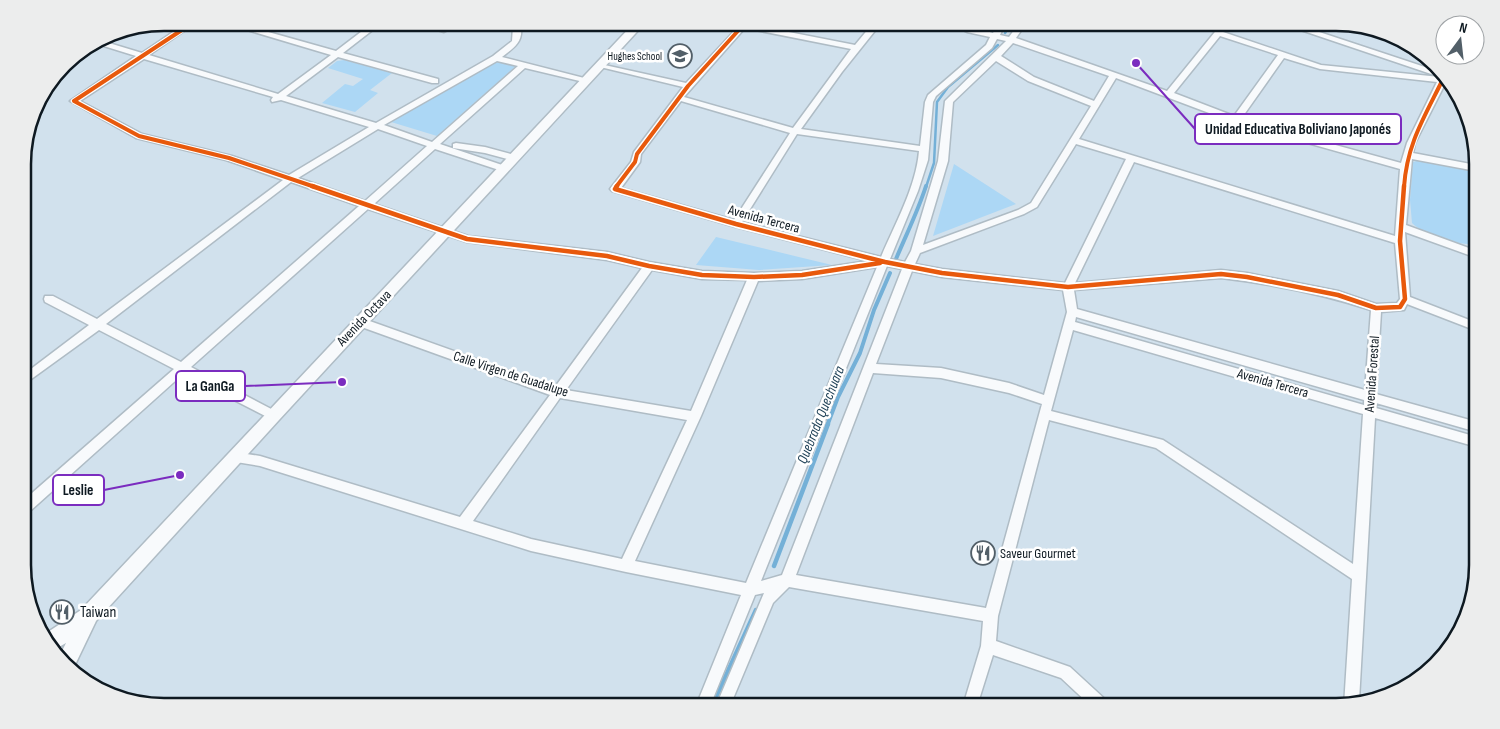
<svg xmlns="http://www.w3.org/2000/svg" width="1500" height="729" font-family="'Sofia Sans Condensed',sans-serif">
<rect width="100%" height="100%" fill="#d1e1ed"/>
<path fill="#acd7f5" d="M344 60 392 73 370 90 378 93 355 112 322 103 345 84 353 86 363 79 328 68 337 61Z
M503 62 516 66 437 136 391 122 492 63Z
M1420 160 1476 170C1476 188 1482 234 1468 244 1450 243 1424 235 1412 223L1410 200 1413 162Z
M954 164 1016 204 933 236Z
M716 237 832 265 759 270 696 265Z"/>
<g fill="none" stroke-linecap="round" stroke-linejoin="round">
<path stroke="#74b0d7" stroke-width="2.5" d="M1005 33 1012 22
M37 104 44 100 49 93 47 89
M926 187 934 163 937 102 948 87 998 45"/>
<path stroke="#74b0d7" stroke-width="4" d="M896 259C906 235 918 211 926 186
M827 426 838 397 860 353 874 310 890 273"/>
<path stroke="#74b0d7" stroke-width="4.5" d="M774 566 828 424
M712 706 756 610"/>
<g stroke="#afbcc5" stroke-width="3">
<path id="minor" d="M188 22H197L149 55 278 94 331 55 220 22H233L336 51 374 22H383L343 53 438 79V83H432L338 57 286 96 376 123 493 56 512 41 513 27 517 22H525L521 27C523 43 513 48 502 57L588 79V83L525 68 440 144 508 167V171H502L435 149 374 204 468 236 607 252 649 262 702 271 754 273 802 271 868 261 736 227 612 191 610 189 631 162 634 152 683 87 596 66 600 64 686 83 738 27 722 22H749L748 24 855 45 874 22H882L842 72 801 129 920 146 925 102 928 95 986 45 990 37 967 32 945 22H956L993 33 999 22H1006L1000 35 1009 37 1020 22H1027L1016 38 1167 91 1223 22H1230L1223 32 1321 65 1440 77 1277 22H1289L1437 71 1447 80 1415 143 1413 153 1476 165V171L1412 159 1406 225 1477 251V258L1405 232 1410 297 1477 323V331L1407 304 1404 310 1381 312 1376 394 1477 422V432L1376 403V408L1477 437V447L1375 418 1359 701 1344 706 1352 579 1156 448 1049 420 998 616 996 641 1070 667 1107 701 1109 706H1091L1061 678 993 655 977 706H963L981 646 983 621 789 587 773 603 730 706H716L764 593 755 595 710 706H696L741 595 626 572 531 551 260 466 230 461 228 457 230 453 234 452 260 456 460 517 550 395 356 325 355 322 356 319H364L555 387 642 268 607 260 467 242 368 209 191 367 277 412 279 415 277 418 273 420 269 418 183 374 29 512 24 514V500L174 369 99 330 23 385V375L89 325 45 302 44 299 45 296H53L97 319 283 180 226 160 136 138 70 101 136 56 94 43 99 40 142 53ZM745 28 851 49 793 128 684 97ZM1220 36 1278 55 1234 116 1174 93ZM997 39 1006 41 945 101 938 161 911 251 905 262 890 259 918 191 928 160 933 102 936 96 992 48ZM1013 43 1109 76 1094 101 1034 77 1001 56ZM1284 58 1320 69 1437 82 1407 143 1401 163 1241 119ZM144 59 273 97 271 100 272 102 281 100 369 127 289 175 232 156 142 134 80 101ZM497 61 518 66 432 142 384 125ZM996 61 1028 81 1091 106 1031 203 1018 210 923 245 948 161 953 102ZM1116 78 1233 122 1400 169 1395 236 1079 139ZM681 101 790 133 734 220 621 188 640 162 641 154ZM378 129 427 146 365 201 298 178ZM797 134 919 151C916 187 895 224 881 257L742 222ZM1076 144 1126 159 1065 283 942 269 915 264 920 253 1024 214 1037 207ZM1134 162 1395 243 1400 299 1397 303 1376 304 1338 291 1247 273 1221 270 1075 283ZM291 182 359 206 181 362 106 324ZM887 266 902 269 782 575 761 581ZM877 267 746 583 635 561 701 416 758 281 802 279ZM652 270 702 279 747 280 691 411 566 390ZM912 271 942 277 1063 290 1067 312 1044 395 1009 383 941 368 876 364ZM1221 278C1272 284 1322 294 1371 310L1365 390 1077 309 1074 290ZM1076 317 1364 400V405L1075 322ZM1073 330 1363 414 1353 564 1163 440 1051 411ZM873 373 941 378 1009 393 1042 404 986 608 796 575ZM560 398 687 420 622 559 531 539 473 521Z
M410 22H424L448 30 444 32Z
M456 143 485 147 518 156 520 158 515 161 485 153 453 148V144Z"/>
</g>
<g stroke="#afbcc5" stroke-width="3">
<path id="major" d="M635 22H646L279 420 96 621 73 669 59 657 66 643 52 651 45 634 81 610Z"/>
</g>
<use href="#minor" fill="#f8fafc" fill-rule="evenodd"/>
<use href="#major" fill="#f8fafc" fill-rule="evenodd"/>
<g stroke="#fff" stroke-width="6">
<path id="cycleway-far1" d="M194 22 74 101 139 136 229 158 315 187
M616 187 635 162 637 154 688 86 746 22
M1404 187C1407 143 1425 116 1444 77"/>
</g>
<g stroke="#fff" stroke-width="8">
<path id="cycleway" d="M312 186 467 239 607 256 649 266 702 275 754 277 802 275 880 263
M617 186 615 189 736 224 885 262 942 273 1068 287 1221 274 1247 277 1338 295 1376 308 1400 307 1405 299 1400 241 1404 186"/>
</g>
<use href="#cycleway-far1" stroke="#e8590c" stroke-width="4"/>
<use href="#cycleway" stroke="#e8590c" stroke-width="4.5"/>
</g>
<defs>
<g id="school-ring" transform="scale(1.25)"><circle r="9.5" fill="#fff" stroke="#525f68" stroke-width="1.5"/><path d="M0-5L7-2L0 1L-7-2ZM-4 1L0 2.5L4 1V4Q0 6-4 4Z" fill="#525f68"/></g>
<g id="restaurant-ring" transform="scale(1.25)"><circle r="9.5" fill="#fff" stroke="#525f68" stroke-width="1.5"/><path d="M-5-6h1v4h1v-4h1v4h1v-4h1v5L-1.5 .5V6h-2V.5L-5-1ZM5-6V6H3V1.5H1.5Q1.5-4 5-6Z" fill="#525f68"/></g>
</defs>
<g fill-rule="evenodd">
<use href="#school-ring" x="680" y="56"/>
<use href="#restaurant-ring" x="983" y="553"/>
<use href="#restaurant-ring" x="62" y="612"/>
</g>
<g text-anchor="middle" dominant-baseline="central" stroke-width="5" stroke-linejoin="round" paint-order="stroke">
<g font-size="11" fill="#0e1921" stroke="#fff" text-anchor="end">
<text x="662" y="56">Hughes School</text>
</g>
<g font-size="14" fill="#0e1921" stroke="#fff">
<text transform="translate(764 219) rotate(15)">Avenida Tercera</text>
<text transform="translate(364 318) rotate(-46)">Avenida Octava</text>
<text transform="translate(511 374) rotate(18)">Calle Virgen de Guadalupe</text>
<text transform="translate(1372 374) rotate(-86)">Avenida Forestal</text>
<text transform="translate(1273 383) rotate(16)">Avenida Tercera</text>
</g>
<g font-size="14" fill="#0e1921" stroke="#fff" text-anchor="start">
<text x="1000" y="553">Saveur Gourmet</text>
</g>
<g font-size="15" font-style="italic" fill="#1c3e54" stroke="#fff">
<text transform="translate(821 415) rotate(-68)">Quebrada Quechuara</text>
</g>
<g font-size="16" fill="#0e1921" stroke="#fff" text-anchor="start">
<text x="80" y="612">Taiwan</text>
</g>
</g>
<path d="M0 0H1500V729H0ZM164 31H1336A133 133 0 0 1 1469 164V565A133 133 0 0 1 1336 698H164A133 133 0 0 1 31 565V164A133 133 0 0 1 164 31Z" fill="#eceded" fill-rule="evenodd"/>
<path fill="none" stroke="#0e1921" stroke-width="2.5" d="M164 31H1336A133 133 0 0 1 1469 164V565A133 133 0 0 1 1336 698H164A133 133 0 0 1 31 565V164A133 133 0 0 1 164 31Z"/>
<path fill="none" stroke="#7b2cbf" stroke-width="2" d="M1136 63L1195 129M342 382L245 386M180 475L104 490"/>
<g fill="#7b2cbf" stroke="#fff" stroke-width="2">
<circle cx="1136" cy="63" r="5"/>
<circle cx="342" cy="382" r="5"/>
<circle cx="180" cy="475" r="5"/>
</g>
<g fill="#fff" stroke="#7b2cbf" stroke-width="2">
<rect x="1195" y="114" width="206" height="30" rx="5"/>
<rect x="176" y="371" width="69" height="30" rx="5"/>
<rect x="53" y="475" width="51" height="30" rx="5"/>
</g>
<g font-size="15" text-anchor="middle" font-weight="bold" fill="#0e1921">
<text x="1298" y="134">Unidad Educativa Boliviano Japonés</text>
<text x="210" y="391">La GanGa</text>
<text x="78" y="495">Leslie</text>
</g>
<g transform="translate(1460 40) rotate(15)"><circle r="24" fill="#ffffff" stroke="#9fa3a6"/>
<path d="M0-4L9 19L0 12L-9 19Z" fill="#525f68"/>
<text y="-8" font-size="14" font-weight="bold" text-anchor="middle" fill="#0e1921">N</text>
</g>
</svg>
